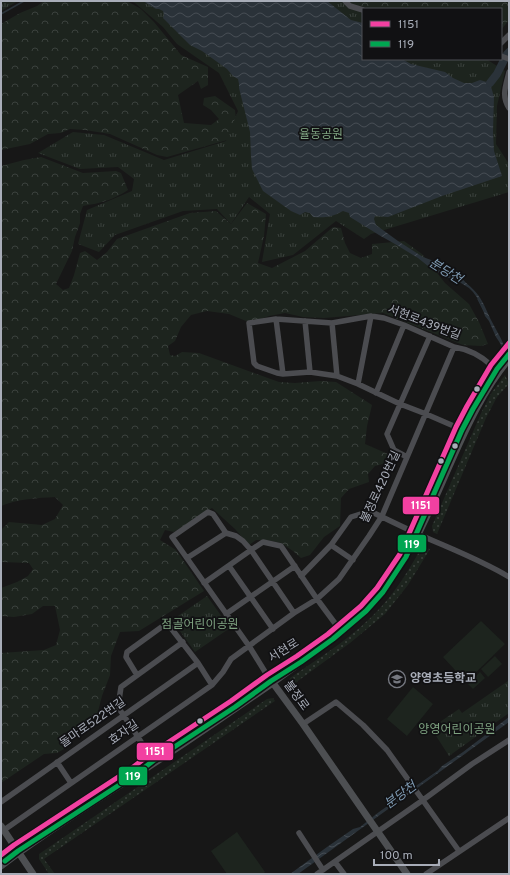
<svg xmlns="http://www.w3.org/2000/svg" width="510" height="875" font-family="Overpass,'Noto Sans KR',sans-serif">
<defs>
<pattern id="grass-dots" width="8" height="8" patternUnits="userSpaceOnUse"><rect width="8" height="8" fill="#1d241e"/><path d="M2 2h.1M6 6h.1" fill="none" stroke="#3b413d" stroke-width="1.8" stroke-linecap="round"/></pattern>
<pattern id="forest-crowns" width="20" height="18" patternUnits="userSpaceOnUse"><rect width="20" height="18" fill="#1d241e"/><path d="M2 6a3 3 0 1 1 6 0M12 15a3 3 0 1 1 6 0" fill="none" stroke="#3b413d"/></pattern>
<pattern id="park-tufts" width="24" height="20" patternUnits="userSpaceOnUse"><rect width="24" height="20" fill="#1d241e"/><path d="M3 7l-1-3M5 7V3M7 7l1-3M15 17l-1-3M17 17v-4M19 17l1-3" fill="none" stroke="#3b413d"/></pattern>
<pattern id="water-waves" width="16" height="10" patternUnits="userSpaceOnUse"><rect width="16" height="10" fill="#2a3239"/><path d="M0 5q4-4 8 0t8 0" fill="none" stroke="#464d54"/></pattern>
</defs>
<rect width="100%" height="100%" fill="#171717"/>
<path fill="url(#grass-dots)" d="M505 375 509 384 497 397 486 418 437 534 433 532 432 526 482 411 492 392Z
M426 548 430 549 408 585 385 614 350 643 291 686 289 683 290 678C322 656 356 635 382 606 397 589 409 570 420 550Z
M273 698 275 701 44 859 55 874H49L39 859V854L267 699Z"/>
<path fill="url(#forest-crowns)" d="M44 1H127L141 9 154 22 181 55 208 67V85L201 89 198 81 178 95 184 123 211 125 219 119 211 110 203 105 204 98 215 96 235 110 237 129 231 139 167 157 157 155 110 134 85 130 70 129 61 133 48 134 30 144 1 150V24L20 13 37 6Z
M350 1H509V20L501 30V9H370L351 4Z
M41 157 83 173 116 171 121 173 128 190C113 200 101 203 83 206L80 214V223L75 237 72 251 56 284 63 290 69 288 74 275 80 253 85 251 97 260 107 252 117 239 190 213 216 211 231 224 247 203 266 214 264 236 258 263 272 268 305 251 333 227 341 228 345 243 350 253 361 258 372 254V244L404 241 422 254 445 283 469 304 479 322 488 344 481 346 463 345 383 313 324 318 303 317 285 313 269 316 255 321H246L229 314 207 311 191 315 181 327 175 341 168 346 170 355 175 356 182 352 199 353 279 382 295 383 320 381 336 382 372 405 367 426 365 444 388 454 398 460 375 466 368 474 369 482 349 489 341 498 340 526 324 537 310 555 301 558 293 551 281 543 267 540H256L249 545 235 529 212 508 174 532 165 530 160 540 176 550 204 591 139 631 120 632 111 656 110 675 102 696 96 719 76 731 64 749 57 753 44 754 1 783V653L44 650 56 645 60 630 55 606H43L32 614 14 617 1 616V588L17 582 28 576 33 569 29 563 1 562V530L9 522 42 525 55 519 63 505 55 497C38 498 17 499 1 506V166L24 160Z"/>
<path fill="url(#park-tufts)" d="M1 1H18L1 11Z
M130 1H343L363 14V59H486L505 71 497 106 496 144 509 164V192L371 234 364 239 336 221 293 255 262 262 270 214 249 197 231 224 217 209 183 211 115 235 99 252 78 244 87 210 132 191 134 179 118 167 80 169 38 153 73 132 104 135 164 160 226 141 238 111 219 73 177 44 163 27 135 3Z
M207 596 230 628 195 652 172 620Z
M508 681 509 683V713L449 756 431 728 459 709 462 713Z"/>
<path fill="#1d241e" d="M481 621 505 644 466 682 443 657Z
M495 656 502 664 488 677 481 669Z
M480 672 485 678 473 689 468 684Z
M413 687 433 704 407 736 387 719Z
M237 832 265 872 263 874H227L211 851Z"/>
<path fill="url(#water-waves)" d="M143 1H327L351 20 363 23V59H402L411 64 445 72 453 78 464 83H472L480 80 490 83 494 97 493 131 494 151 502 176 442 196 388 217 375 216 374 219 376 225 398 241 423 257 439 263 451 271 458 272C462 282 473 287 478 295 484 303 487 312 491 320 497 332 509 350 509 363L500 343 496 337 489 321 485 316 481 303 473 292 469 288 461 283 446 277 442 274 433 270 418 258 395 244 379 235 350 217 349 213 343 211C332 217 325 218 313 217L310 213 305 212 300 215 291 211 263 191 252 169 251 156 250 132 239 88V84L238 79 233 76 227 69 202 51 190 45 163 18 164 15 163 11 159 9H156Z
M509 717V722L298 874H290L327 847 353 829 360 827 379 812 396 800 407 792 434 775 442 766 463 752Z"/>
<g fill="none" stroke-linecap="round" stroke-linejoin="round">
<path stroke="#2a3239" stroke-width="1.5" d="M1 14 24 1
M478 299 484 311
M417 786 437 772"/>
<path stroke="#2a3239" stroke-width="8" d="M490 83 497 74 507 54 509 52"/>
<path stroke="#4b4c50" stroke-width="5.5" d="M345 1 350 6 363 10
M501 43 509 35
M501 56 509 59
M509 72C506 85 501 96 509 108
M276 319 283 374
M305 321 310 372
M332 323 337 376
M358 384 371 316
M376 393 404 325
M456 427 426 414 400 404 358 384 337 376 310 372 283 374 277 373 257 366 254 363 249 323 276 319 332 323 371 316 384 318 404 325 454 347C467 349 481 356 491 365
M407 457 394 450 387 434 430 336
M331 545 353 560
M187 558 226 533
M229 566 273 629
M301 576 331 545 351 517 370 511C386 519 403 527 420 535 449 548 481 560 509 577
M204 583 251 550 263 542 281 546 317 599 337 626
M226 614 295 566
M137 675 126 657 127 652 167 623 198 663 212 685
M267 675 249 646 172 537 208 512 213 514 226 533 236 536 243 541 251 550 294 613
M303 724 336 702 363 725 387 750 459 851
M149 755 138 737 118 707 121 687 183 642
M57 762 71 783
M1 802 198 663
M4 830 212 685 223 672 231 659 294 613 317 599 339 579 369 536 382 516 454 347
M299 833 323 870
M335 862 344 874
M317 874 423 800 472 764 509 740
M426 874 509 818"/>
<path stroke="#4d4f52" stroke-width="7" d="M270 679 303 724 407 874
M1 826 33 874
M1 855 14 845 132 768 149 755 231 701 267 675 297 656 328 634 361 606 377 588 389 571 400 554 456 427 467 406 491 365 509 343
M1 866C48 830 99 799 148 767 190 740 230 712 271 684 294 667 317 651 339 633 355 619 371 606 384 589 413 551 432 506 451 462 467 426 484 389 509 359"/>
<g stroke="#111113" stroke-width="8">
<path id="bus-1" d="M1 855 14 845 132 768 149 755 231 701 267 675 297 656 328 634 361 606 377 588 400 554 456 427 467 406 491 365 509 343"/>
</g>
<g stroke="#111113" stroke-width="8">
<path id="bus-2" d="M5 861 18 851 136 774 153 761 235 707 271 681 301 662 333 639 366 611 383 592 406 557 462 430 473 409 497 369 509 354"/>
</g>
<use href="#bus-1" stroke="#f240a1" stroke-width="5"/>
<use href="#bus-2" stroke="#00a651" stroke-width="5"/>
</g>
<defs>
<g id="school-ring" transform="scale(0.9)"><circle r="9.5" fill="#111113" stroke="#757880" stroke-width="1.5"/><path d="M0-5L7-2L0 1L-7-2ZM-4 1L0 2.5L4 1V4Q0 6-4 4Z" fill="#757880"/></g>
</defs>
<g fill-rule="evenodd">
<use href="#school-ring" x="397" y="679"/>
</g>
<g fill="#a8adb8" stroke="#111113" stroke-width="1.5">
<circle cx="477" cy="389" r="3.5"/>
<circle cx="455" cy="446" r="3.5"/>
<circle cx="441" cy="461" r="3.5"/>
<circle cx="200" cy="721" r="3.5"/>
</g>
<g text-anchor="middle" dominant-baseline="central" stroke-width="3.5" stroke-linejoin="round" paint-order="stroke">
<g font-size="12" fill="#7fa381" stroke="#111113">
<text x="321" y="135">율동공원</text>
<text x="200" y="625">점골어린이공원</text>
<text x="457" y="730">양영어린이공원</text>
</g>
<g font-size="12" fill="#a8adb8" stroke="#111113">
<text transform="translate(424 323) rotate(21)">서현로439번길</text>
<text transform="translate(381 487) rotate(-65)">불정로420번길</text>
<text transform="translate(284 651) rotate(-32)">서현로</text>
<text transform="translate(296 696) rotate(54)">불정로</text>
<text transform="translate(93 723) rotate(-35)">돌마로522번길</text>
<text transform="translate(124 733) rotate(-35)">효자길</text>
</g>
<g font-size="12" font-weight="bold" fill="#a8adb8" stroke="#111113" text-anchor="start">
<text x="410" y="679">양영초등학교</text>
</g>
<g font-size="13" font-style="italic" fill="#7f9bb3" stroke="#111113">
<text transform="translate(445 272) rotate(32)">분당천</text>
<text transform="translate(401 796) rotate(-36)">분당천</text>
</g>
</g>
<g stroke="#111113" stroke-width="1.5">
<rect x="402" y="496" width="38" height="19" rx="4" fill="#f240a1"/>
<rect x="397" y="534" width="30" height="19" rx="4" fill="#00a651"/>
<rect x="136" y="742" width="38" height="19" rx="4" fill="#f240a1"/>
<rect x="118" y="766" width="30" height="20" rx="4" fill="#00a651"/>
</g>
<g font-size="11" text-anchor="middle" font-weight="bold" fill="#fff">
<text x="421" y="509">1151</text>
<text x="412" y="548">119</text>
<text x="155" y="755">1151</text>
<text x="133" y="780">119</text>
</g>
<rect width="510" height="875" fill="none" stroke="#a8adb8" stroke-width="4"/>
<rect x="362" y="8" width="140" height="52" fill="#111113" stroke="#4d4f55"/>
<rect x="370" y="21" width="20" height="6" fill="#f240a1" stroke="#4d4f55"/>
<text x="398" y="28" font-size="12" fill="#a8adb8">1151</text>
<rect x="370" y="41" width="20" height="6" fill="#00a651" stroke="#4d4f55"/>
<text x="398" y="48" font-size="12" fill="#a8adb8">119</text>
<path d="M374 859v6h65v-6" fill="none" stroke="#a8adb8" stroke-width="2"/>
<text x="380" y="859" font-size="12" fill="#a8adb8" stroke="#111113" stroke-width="3" paint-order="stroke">100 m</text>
</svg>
